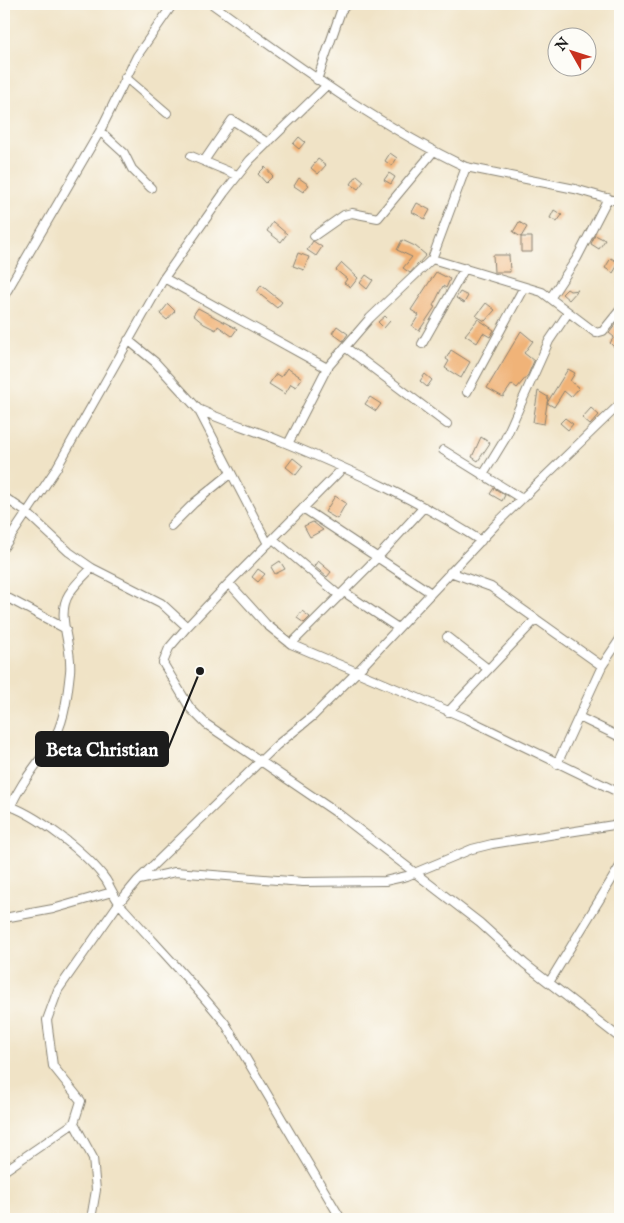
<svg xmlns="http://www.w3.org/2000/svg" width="624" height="1223" font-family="'IM FELL English',serif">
<rect width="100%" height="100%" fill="#fdfcf7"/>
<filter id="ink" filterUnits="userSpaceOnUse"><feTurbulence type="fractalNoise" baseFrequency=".02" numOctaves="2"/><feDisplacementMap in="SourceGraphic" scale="10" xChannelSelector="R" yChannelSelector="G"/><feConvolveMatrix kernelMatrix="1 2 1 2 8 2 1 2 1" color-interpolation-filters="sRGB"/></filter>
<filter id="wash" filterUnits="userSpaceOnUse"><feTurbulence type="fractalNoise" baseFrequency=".0096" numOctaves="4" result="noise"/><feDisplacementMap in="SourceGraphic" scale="20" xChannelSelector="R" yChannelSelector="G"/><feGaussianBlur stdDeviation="1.12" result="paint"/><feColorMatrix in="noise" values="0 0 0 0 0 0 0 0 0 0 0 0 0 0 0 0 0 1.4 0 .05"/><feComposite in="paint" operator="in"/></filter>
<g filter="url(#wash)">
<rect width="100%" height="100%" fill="#f0e3c6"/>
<g id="blocks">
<path fill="#f0b378" d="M299 137 305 142 299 149 293 144Z
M390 153 397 158 392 166 385 161Z
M318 159 326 165 318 174 311 168Z
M265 167 273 176 266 183 258 174Z
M389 173 395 177 391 184 384 180Z
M357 175 364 181 358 189 351 184Z
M299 178 309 185 303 192 294 186Z
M417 203 430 210 425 219 412 212Z
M554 210 562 215 557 222 550 218Z
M273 222 287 234 281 242 267 231Z
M519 222 527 227 521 237 513 232Z
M595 235 605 240 599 249 591 244Z
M521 237H532V252H521Z
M402 240 415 246 426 255 410 273 403 268 412 257 397 250Z
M313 241 322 247 316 256 307 250Z
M298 253 309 257 304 270 293 266Z
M493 255H509L510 272H494Z
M611 258 619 263 613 273 605 268Z
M342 263 358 278 351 287 344 283 347 279 336 270Z
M436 272 450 279 446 288 443 286 433 306 435 307 419 331 412 326 419 315 411 310Z
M366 275 373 280 367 289 360 283Z
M261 285 282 302 277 308 257 292Z
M567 289 570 291 578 290 569 300 562 294Z
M460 292 468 296 464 303 456 298Z
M486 303 495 310 485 321 476 316Z
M168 304 175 311 167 320 160 314Z
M198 308 237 329 232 336 218 326 216 330 204 324 193 315Z
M385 316 390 321 384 328 378 322Z
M478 319 494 330 490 337 483 333 477 343 465 335Z
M617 323 620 325V343L616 349 610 343 614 337 609 333Z
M337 326 348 334 343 341 332 333Z
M521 331 533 341 524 353 534 361 528 375 517 388 512 384 503 397 487 388Z
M451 350 470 362 461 378 445 368 449 361 446 359Z
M287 368 302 378 296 387 291 384 285 394 269 384 276 374 281 377Z
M568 369 575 373 570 381 579 388 571 397 564 391 554 407 547 403Z
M425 374 432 380 427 387 420 381Z
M538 391 548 397 544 424 533 422Z
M370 397 381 404 376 411 365 404Z
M591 408 599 415 590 425 582 418Z
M565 418 573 424 568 430 560 423Z
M481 437 490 443 478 461 472 457Z
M293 458 303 466 296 475 286 467Z
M494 488 505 495 502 501 490 494Z
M335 496 346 503 337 519 325 512Z
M313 522 323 530 310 537 304 526Z
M280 561 285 569 275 574 271 567Z
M318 561 331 572 327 577 314 566Z
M258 569 265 574 258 582 252 577Z
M302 611 310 617 304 623 297 618Z"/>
</g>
</g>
<g filter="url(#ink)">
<use href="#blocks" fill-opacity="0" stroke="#868071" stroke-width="1"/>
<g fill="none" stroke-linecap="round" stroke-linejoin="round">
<g stroke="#868071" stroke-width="10">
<path id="street" d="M125 77 167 113
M317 80 341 11 347 4
M100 131 124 153 132 169 151 188
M191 156 237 175
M204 161 232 120 268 143
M466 167 575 189 620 202
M314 236 344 215 352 213 378 218 433 152
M432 259 542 292 596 333 603 331 620 310
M164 278 327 368 370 318 432 259 466 167C375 124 293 62 212 4
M4 296 100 131 137 56 173 4
M551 297 577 258 608 198
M128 340 155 362 198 409 268 544
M422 344 465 268
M345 347 447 424
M467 392 524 287
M198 409C226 422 255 430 283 442 351 470 420 501 481 541
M288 444 327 368
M443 450 522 499
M483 475 505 439 549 341 568 313
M4 497 26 512 69 552 92 568 161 603 187 627 229 583 266 624 291 644 465 718 620 793
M303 508 431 593
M171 526 194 503 231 473
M273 539 340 596
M4 547 56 469 164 278 224 193 250 160 326 86
M450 572 491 587 602 666
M229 583 342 469
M344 592 398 628
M4 596 66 629
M187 627 169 648 163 663 190 708 206 724 340 815 480 923 525 964 620 1038
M447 637 488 669
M291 644 378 557 424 507
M448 712 536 619
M579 717 620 737
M557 764 602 666 620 639
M4 804C35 813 87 853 106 880 112 890 116 901 124 909 158 947 193 983 225 1023L341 1219
M11 806C22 779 42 760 56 735 65 718 68 691 70 672 73 645 55 616 69 594 75 584 84 576 92 568
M139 880 175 872 303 882 385 881 407 876 472 849 492 844 620 824
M4 918 53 909 112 892
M550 981 620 866
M4 1171 74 1123
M91 1219 96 1190 93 1158 74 1123 81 1101 53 1066 47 1020 58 990 119 903 138 880 277 745 313 716 356 673 501 519 620 404"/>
</g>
<use href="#street" stroke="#fff" stroke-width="8"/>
</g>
</g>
<path fill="none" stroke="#1c1c1c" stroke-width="2" d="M200 671L168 749"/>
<circle fill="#1c1c1c" stroke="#fdfcf7" stroke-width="2" cx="200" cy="671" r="5"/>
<rect fill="#1c1c1c" stroke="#1c1c1c" stroke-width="2" x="36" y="732" width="132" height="34" rx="5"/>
<g font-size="19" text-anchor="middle" font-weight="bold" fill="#fff">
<text x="102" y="756">Beta Christian</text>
</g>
<rect width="624" height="1223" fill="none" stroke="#fdfcf7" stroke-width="20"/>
<g transform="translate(572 52) rotate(309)"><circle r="24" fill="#fdfcf7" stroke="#a3a29f"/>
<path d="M0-4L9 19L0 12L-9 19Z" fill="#c8321e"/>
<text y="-8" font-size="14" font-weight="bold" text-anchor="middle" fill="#1c1c1c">N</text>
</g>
</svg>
